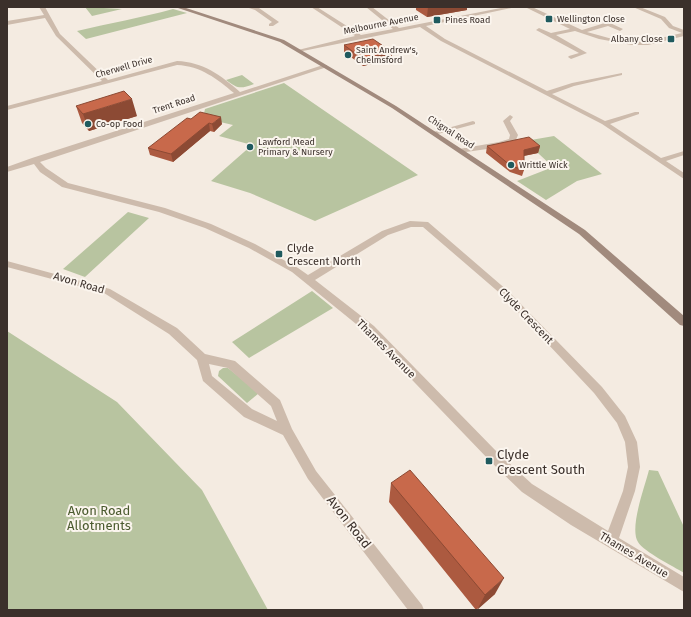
<svg xmlns="http://www.w3.org/2000/svg" width="691" height="617" font-family="'Fira Sans',sans-serif">
<rect width="100%" height="100%" fill="#f4ebe1"/>
<path fill="#b8c4a0" d="M85 7 122 9 92 16Z
M173 9 187 13 86 39 77 31C109 23 141 18 173 9Z
M242 75 254 84C240 89 238 89 226 80Z
M284 83 418 175 315 221 250 193 211 181 252 145 219 136 233 125 203 118 205 109Z
M554 136 602 174 577 181 546 200 517 181 553 167 525 141Z
M128 212 149 218 85 277 63 269Z
M312 291 333 308 249 358 232 342Z
M7 331 117 402 202 490 268 610H7Z
M223 368H228L259 393 247 403 218 376 219 371Z
M649 470 658 471 684 527V573C673 566 644 552 638 542 629 528 645 486 649 470Z"/>
<g fill="none" stroke-linecap="round" stroke-linejoin="round">
<path fill="#cdbbac" fill-rule="evenodd" d="M39 7H45L60 34 108 80 177 61C203 62 221 75 240 92L323 65H327V67L40 162 46 168 68 183 165 208 211 224 255 244 298 268 308 275 382 231 410 221 428 222 508 291 602 387 625 416 637 442 640 467 635 491 619 538 684 577V592L571 525 522 492 490 461 366 332 292 272 249 248 205 228 159 212 62 187 40 172 34 164 7 172V167L32 158 234 93C217 79 201 66 177 65L7 110V106L102 81 56 36 45 18 7 25V21L44 15ZM411 227H423L502 295 594 393 617 423 625 442 628 467 623 491 608 531 532 484 498 453 374 326 315 280 388 235Z
M246 7 259 8 279 22 273 26H269V24L272 22 255 10Z
M311 7H317L361 35 393 29 366 7H372L399 28 506 7H516L426 26 445 39 547 91 572 83 622 73V75L574 86 552 94 605 121 635 112H639V114L610 124 661 158 684 151V155L666 161 684 173V179L602 124 441 41 420 27 298 52V50L355 36Z
M525 7H532L582 30 608 22 623 29 620 31 608 26 587 32 616 40 632 42 648 41 682 33 669 28 661 19 633 7H640L665 17 673 26 684 30V36L648 45H632L599 39 575 31 556 35 587 53 571 59 568 57 569 56 579 53 536 30 539 28 551 33 570 29Z
M510 115 513 117 510 121 518 135 515 142 494 148 459 153V149L499 142 509 139 510 135 503 121Z
M473 121 475 122V124L434 135 430 133Z
M7 261 110 289 177 328 205 354 235 361 280 400 292 429 316 471 422 605 424 610H408L308 479 283 435 244 417 203 381 197 360 169 334 104 293 7 267ZM209 364 228 368 271 406 277 421 252 409 212 376Z"/>
<path fill="#a18a7d" fill-rule="evenodd" d="M175 7H183L284 40 396 106 585 230 684 316V326L680 325 579 234 392 108 280 42Z"/>
</g>
<path fill="#ac5a40" d="M416 7H467V10L427 17 416 10Z
M344 45 392 59 363 66 344 52Z
M76 106 137 116 89 131 82 123Z
M191 119 222 124 214 132 210 131 173 162 150 155 148 148Z
M487 146H540L538 153 524 156V170L522 176 510 172 486 153Z
M391 483 495 594 476 610 389 502Z"/>
<path fill="#8c4a34" d="M428 7H467V10L427 17Z
M392 52V59L363 66V59Z
M132 99 137 116 89 131 83 114Z
M221 117 222 124 214 132 212 124Z
M209 123 210 131 173 162 171 154Z
M540 146 538 153 523 156 524 150Z
M504 578 495 594 477 610 485 595Z"/>
<path fill="#c8694b" stroke="#8c4a34" d="M373 39 392 52 363 59 344 45Z
M124 91 132 99 83 114 76 106Z
M200 112 221 117 212 124 209 123 171 154 148 148 187 118 191 119Z
M529 137 540 146 524 150V170L511 166 487 146Z
M410 470 504 578 485 595 391 483Z"/>
<g fill="#1f5a5e" stroke="#fbf5ee" stroke-width="1.5">
<rect x="545" y="15" width="8" height="8" rx="2"/>
<rect x="433" y="16" width="8" height="8" rx="2"/>
<rect x="667" y="35" width="8" height="8" rx="2"/>
<circle cx="348" cy="55" r="4"/>
<circle cx="88" cy="124" r="4"/>
<circle cx="250" cy="147" r="4"/>
<circle cx="511" cy="165" r="4"/>
<rect x="275" y="250" width="8" height="8" rx="2"/>
<rect x="485" y="457" width="8" height="8" rx="2"/>
</g>
<g text-anchor="middle" dominant-baseline="central" stroke-width="4" stroke-linejoin="round" paint-order="stroke">
<g font-size="9" fill="#3b302b" stroke="#fbf5ee" text-anchor="start">
<text x="557" y="19">Wellington Close</text>
<text x="445" y="20">Pines Road</text>
<text x="663" y="39" text-anchor="end">Albany Close</text>
<text x="356" y="50">Saint Andrew's,<tspan x="356" dy="10">Chelmsford</tspan></text>
<text x="96" y="124">Co-op Food</text>
<text x="258" y="142">Lawford Mead<tspan x="258" dy="10">Primary &amp; Nursery</tspan></text>
<text x="519" y="165">Writtle Wick</text>
</g>
<g font-size="9" fill="#3b302b" stroke="#fbf5ee">
<text transform="translate(381 24) rotate(-11)">Melbourne Avenue</text>
<text transform="translate(124 67) rotate(-16)">Cherwell Drive</text>
<text transform="translate(174 104) rotate(-18)">Trent Road</text>
<text transform="translate(451 132) rotate(33)">Chignal Road</text>
</g>
<g font-size="11" fill="#3b302b" stroke="#fbf5ee" text-anchor="start">
<text x="287" y="248">Clyde<tspan x="287" dy="13">Crescent North</tspan></text>
</g>
<g font-size="11" fill="#3b302b" stroke="#fbf5ee">
<text transform="translate(79 283) rotate(16)">Avon Road</text>
<text transform="translate(526 316) rotate(46)">Clyde Crescent</text>
<text transform="translate(386 349) rotate(45)">Thames Avenue</text>
<text transform="translate(634 555) rotate(31)">Thames Avenue</text>
</g>
<g font-size="13" fill="#3b302b" stroke="#fbf5ee" text-anchor="start">
<text x="497" y="454">Clyde<tspan x="497" dy="15">Crescent South</tspan></text>
</g>
<g font-size="13" fill="#4a5a2e" stroke="#fbf5ee">
<text x="99" y="510">Avon Road<tspan x="99" dy="15">Allotments</tspan></text>
</g>
<g font-size="13" fill="#3b302b" stroke="#fbf5ee">
<text transform="translate(349 522) rotate(52)">Avon Road</text>
</g>
</g>
<rect width="691" height="617" fill="none" stroke="#3b302b" stroke-width="16"/>
</svg>
